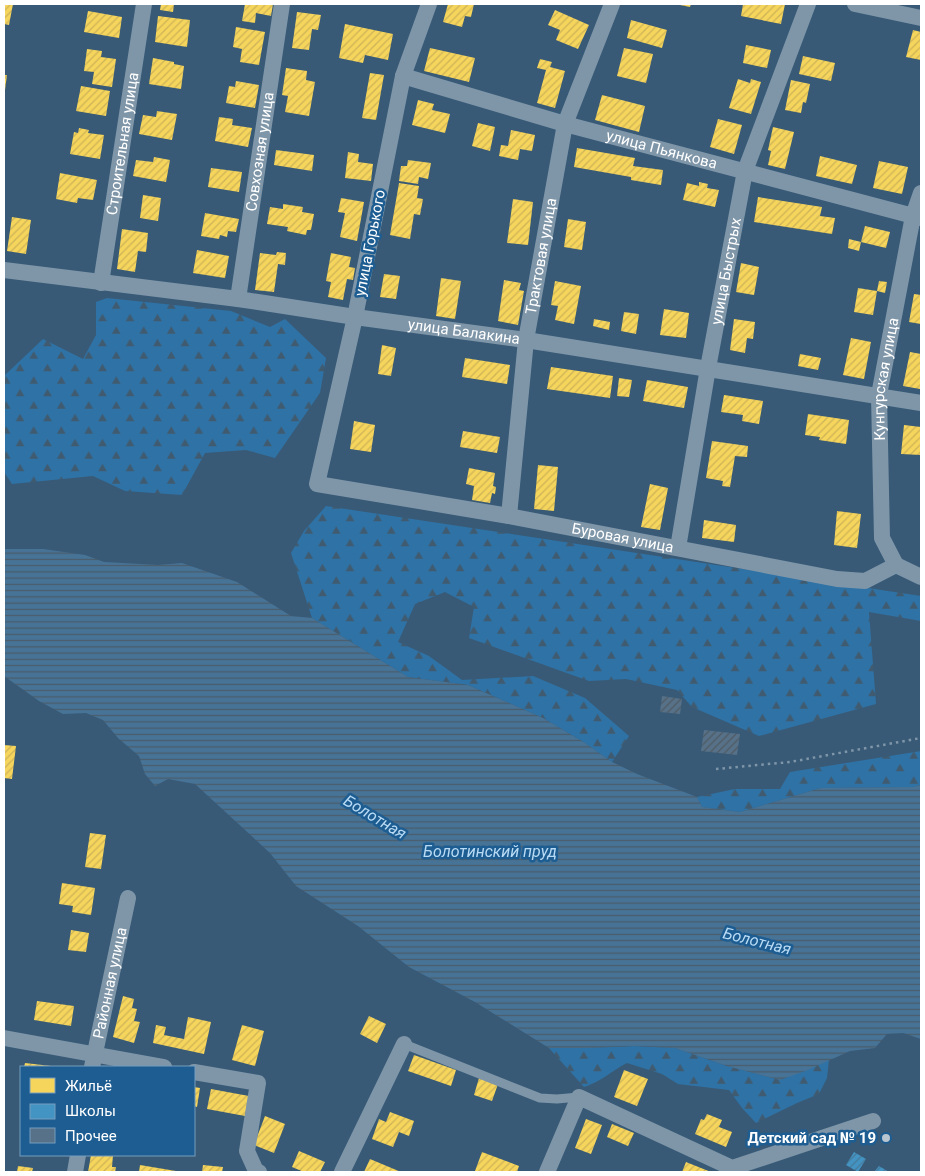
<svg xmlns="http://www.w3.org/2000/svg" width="925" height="1176" font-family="Roboto,sans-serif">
<defs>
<pattern id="forest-firs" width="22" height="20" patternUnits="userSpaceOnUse" patternTransform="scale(1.25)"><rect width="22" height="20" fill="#2e72a6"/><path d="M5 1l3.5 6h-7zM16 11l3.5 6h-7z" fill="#405b70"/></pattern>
<pattern id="water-rules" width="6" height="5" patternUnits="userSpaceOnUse" patternTransform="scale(1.25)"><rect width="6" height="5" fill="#477397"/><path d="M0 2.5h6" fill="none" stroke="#4a5c6a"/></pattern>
<pattern id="homes-hatch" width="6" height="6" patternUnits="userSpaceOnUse" patternTransform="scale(1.25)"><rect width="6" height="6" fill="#f6d55c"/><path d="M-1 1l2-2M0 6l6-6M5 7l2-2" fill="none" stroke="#ccb358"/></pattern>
<pattern id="schools-hatch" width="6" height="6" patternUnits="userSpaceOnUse" patternTransform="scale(1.25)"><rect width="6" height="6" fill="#4393c3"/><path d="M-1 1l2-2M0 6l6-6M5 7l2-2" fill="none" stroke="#467a99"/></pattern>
<pattern id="building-hatch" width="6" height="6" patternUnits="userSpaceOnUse" patternTransform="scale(1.25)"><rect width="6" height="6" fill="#567188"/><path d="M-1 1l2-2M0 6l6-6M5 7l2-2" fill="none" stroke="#505b64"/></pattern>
</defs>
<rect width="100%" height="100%" fill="#385a76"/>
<path fill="url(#forest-firs)" d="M107 298 231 311 270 327 285 319 326 358 320 393 275 458 246 450 205 453 182 495 125 491 93 476 12 484 4 472V376L43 339 83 359 96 335V302Z
M326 506 921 596V621L869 612 876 704 759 736 692 707 677 690 626 679 589 681 469 638 474 607 445 592 415 604 398 642 429 656 462 680 533 676 585 698 629 736 612 762 585 743 543 718 468 685 408 677 312 618 291 553 304 531Z
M921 751V785L913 787 821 788 740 812 702 807 697 797 735 789H780L790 772Z
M634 1046 675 1048 727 1066 780 1080 829 1060 827 1078 819 1094 797 1103 756 1123 742 1108 729 1090 678 1084 662 1074 627 1063C611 1071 601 1082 584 1087L549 1048H588Z"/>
<path fill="url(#water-rules)" d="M4 549H43L85 555 104 562 158 565 182 563 237 582 291 616 312 618 408 677 468 685 543 718 585 743 612 762 637 774 697 797 702 807 740 812 821 788 913 787 921 785V1039L903 1033 887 1034 875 1048 850 1051 808 1070 780 1080 727 1066 675 1048 634 1046 588 1048H549L475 1002 409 967 358 926 296 886 270 853 195 784 168 779 155 786 145 774 139 756 118 738 103 720 86 713 63 714 39 701 4 676Z"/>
<path fill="url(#homes-hatch)" d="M4 4H13L9 25 4 24Z
M161 4H174L173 12 160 10Z
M245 4H273L271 16 256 13 255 23 242 21Z
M448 4H474L471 17 465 16 462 27 443 22Z
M675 4H691L690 7Z
M743 4H785L781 24 741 16Z
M555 10 589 25 578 49 556 40 560 30 548 25Z
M88 11 122 17 119 38 84 32Z
M297 12 321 15 318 30 312 29 309 50 292 48Z
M158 16 190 20 187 47 155 42Z
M631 20 667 30 662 48 627 38Z
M345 24 393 34 388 60 365 55 363 63 339 58Z
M236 27 265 32 259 65 240 62 242 49 233 47Z
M913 30 921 32V60L906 57Z
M746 45 771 50 767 68 743 63Z
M430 48 475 58 469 82 424 71Z
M624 48 653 54 646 83 617 76Z
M87 49 102 51 101 57 116 59 112 87 92 84 94 72 84 71Z
M803 56 835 63 831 81 799 74Z
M153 58 174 62V64L184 66 181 89 149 84Z
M540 59 552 62 550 67 565 71 555 108 537 103 546 70 537 68Z
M286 68 307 71 306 80 315 82 309 116 285 112 288 96 282 95Z
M370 73 384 75 376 120 362 118Z
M4 75H7L5 90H4Z
M738 79 750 83 751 79 761 82 751 114 729 108Z
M791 80 810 84 806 103 803 102 801 113 785 110Z
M236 81 259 85 255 108 226 103 229 86 235 87Z
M81 86 110 91 106 116 76 111Z
M602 95 645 106 639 132 595 120Z
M418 100 434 104 432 110 450 114 445 133 412 125Z
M157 111 177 114 172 140 139 134 143 115 156 117Z
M219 117 233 119 232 125 252 128 248 147 215 141Z
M718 119 742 125 734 154 710 147Z
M478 123 495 127 490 151 472 146Z
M773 127 794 132 785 169 768 165 771 151 768 150Z
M79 128 89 130 88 133 104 135 100 159 70 154 74 132 78 133Z
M511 130 535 135 532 151 520 149 518 160 499 156 501 145 508 146Z
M577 148 635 158 633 166 663 170 661 185 631 180V177L574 167Z
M276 150 314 155 312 171 274 165Z
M348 152 359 154 358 162 373 164 371 181 345 178Z
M820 156 857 165 852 184 816 176Z
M154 157 170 160 166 182 133 176 136 160 153 162Z
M408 160 431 163 428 179 419 177 418 184 399 181 401 166H407Z
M879 161 908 167 902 194 873 188Z
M211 168 242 172 239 192 208 187Z
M60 173 97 180 93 200 78 198 77 203 56 199Z
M699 182 708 184 707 188 719 190 715 207 683 200 687 183 699 186Z
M399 183 419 186 417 198 423 199 420 215 414 214 410 239 390 235Z
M143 195 161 198 158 221 140 218Z
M758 197 822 207 820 216 835 218 832 234 754 222Z
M341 198 364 202 357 241 340 237 345 213 338 212Z
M513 199 533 202 528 245 507 243Z
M283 204 303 207 302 212 314 214 311 230H307L306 235 287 231 288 227 267 224 270 207 283 209Z
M205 213 239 219 236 232 228 231 227 237 220 235 219 239 201 236Z
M12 217 31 220 26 254 7 251Z
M568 219 586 222 582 250 564 247Z
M865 226 890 232 886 248 861 242Z
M122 229 148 233 146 252 138 251 135 272 117 269Z
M849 239 861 242 859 251 848 248Z
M197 250 229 256 225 278 193 273Z
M277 252 286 253 285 265 278 264 274 292 255 290 260 253 276 255Z
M331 253 351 257 349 267 355 268 353 280 347 279 343 300 328 297 331 282 326 281Z
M741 263 759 267 754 295 736 292Z
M384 274 400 276 396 299 380 297Z
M441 278 461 281 455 319 436 316Z
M504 280 521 283 519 290 524 291 518 325 498 321Z
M555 281 581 286 574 324 555 320 558 306 551 305Z
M879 281 887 282 885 293 877 291Z
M858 288 877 291 873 315 854 312Z
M914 294 921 295V324L909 322Z
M664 309 689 313 686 338 660 335Z
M624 312 639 314 636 334 621 331Z
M594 319 610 322 609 330 593 326Z
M734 319 755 322 753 339 747 338 745 353 730 350Z
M851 338 871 342 864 379 843 375Z
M382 345 396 348 391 376 378 374Z
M910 352 921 354 920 389 903 386Z
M800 354 821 358 818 370 798 366Z
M465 358 510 365 507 384 462 377Z
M551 367 613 376 610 398 547 389Z
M619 378 632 380 629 397 617 396Z
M647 380 688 387 684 408 643 401Z
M724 395 763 401 759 424 742 421 743 415 721 412Z
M808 414 849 420 846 444 819 440 820 437 805 435Z
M354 421 375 425 371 452 350 449Z
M904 425 921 427V455L901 454Z
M463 431 500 437 497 453 460 447Z
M712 441 748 446 747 457 735 456 730 487 722 486 723 481 706 478Z
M538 465 558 467 554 511 534 509Z
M469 468 495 473 493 486 496 487 495 494 492 493 490 503 472 500 474 486 466 484Z
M650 484 668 488 660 530 641 527Z
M837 511 861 514 857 548 834 545Z
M704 520 736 525 734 542 702 538Z
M4 745 16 746 12 779 4 778Z
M90 833 106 835 101 869 85 867Z
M62 883 95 888 91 915 72 912 73 906 59 904Z
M71 930 89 933 86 952 68 950Z
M123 996 134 999 132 1008 137 1009 134 1021 140 1022 134 1043 113 1037Z
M37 1001 74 1006 71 1026 34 1020Z
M369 1016 386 1024 377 1043 360 1034Z
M188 1017 211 1022 204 1054 153 1043 156 1025 166 1027 164 1035 184 1039Z
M242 1025 264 1031 255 1066 232 1060Z
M414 1055 456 1070 451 1086 408 1071Z
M25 1063 51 1066V1067H24Z
M624 1070 648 1079 637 1106 614 1097Z
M479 1078 498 1084 492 1101 474 1095Z
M194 1087 200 1088 197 1107 194 1106Z
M211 1089 249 1096 245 1116 207 1109Z
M390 1112 414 1121 409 1136 399 1132 393 1147 372 1139 379 1119 386 1122Z
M707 1114 722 1120 719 1127 732 1132 726 1147 695 1134 701 1119 704 1120Z
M265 1116 285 1124 274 1153 254 1145Z
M586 1119 602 1125 591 1154 575 1148Z
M612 1124 634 1133 628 1146 607 1137Z
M299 1151 325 1162 320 1172H304L292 1167Z
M482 1152 519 1166 517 1172H479L475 1171Z
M91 1155H113L112 1167H116L115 1172H88Z
M370 1159 401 1172H364Z
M686 1162 711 1172H682Z
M140 1165 176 1171V1172H139Z
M203 1165 223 1167 222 1172H202Z
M18 1166 33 1168 32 1172H17Z"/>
<path fill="url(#schools-hatch)" d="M854 1152 866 1159 858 1172 846 1165Z
M879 1166 889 1172H874Z"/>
<path fill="url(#building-hatch)" d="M662 696 682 699 680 714 660 712Z
M704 730 740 734 737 755 701 751Z"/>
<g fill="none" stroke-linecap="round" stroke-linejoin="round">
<path stroke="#7f96a9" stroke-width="2.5" stroke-dasharray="2.5 4" stroke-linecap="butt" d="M716 769 790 762 921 738"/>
<path stroke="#7f96a9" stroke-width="9" d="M404 1044 540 1098 557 1099 579 1097"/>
<g stroke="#7f96a9" stroke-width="16">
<path id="s1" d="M429 4 403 76 355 317 317 484 509 516 837 579 865 581 896 565 921 577"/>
<path d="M855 4 921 18"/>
<path id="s2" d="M403 76 565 124 921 218"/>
<path id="s3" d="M4 270 238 299 355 317 526 340 921 403"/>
<path id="s4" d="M101 283 144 4"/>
<path id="s5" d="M238 299 282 4"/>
<path id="s6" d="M509 516 526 340 565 124 612 4"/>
<path id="s7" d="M678 548 708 368 745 171 808 4"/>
<path id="s8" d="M896 565 882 538 879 395 913 216 921 193"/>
<path d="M4 1038 164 1067"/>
<path id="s9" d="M92 1067 128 898"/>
<path d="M194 1072 258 1083 247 1151 256 1171 259 1172"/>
<path d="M75 1172 78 1155"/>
<path d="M342 1172 404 1044"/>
<path d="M547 1172 579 1097 732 1168 873 1121"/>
</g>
</g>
<circle fill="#b9c5cf" stroke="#1d5d91" stroke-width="2" cx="886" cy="1138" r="5"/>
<g text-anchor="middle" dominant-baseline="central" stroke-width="5" stroke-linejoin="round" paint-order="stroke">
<g font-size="15" fill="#fff" stroke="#1d5d91">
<text stroke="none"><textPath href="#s4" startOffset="141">Строительная улица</textPath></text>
<text stroke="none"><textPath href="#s2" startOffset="269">улица Пьянкова</textPath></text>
<text stroke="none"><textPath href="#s5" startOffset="149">Совхозная улица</textPath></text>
<text transform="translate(370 243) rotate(-79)">улица Горького</text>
<text stroke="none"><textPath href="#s6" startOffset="262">Трактовая улица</textPath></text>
<text stroke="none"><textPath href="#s7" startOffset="281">улица Быстрых</textPath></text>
<text stroke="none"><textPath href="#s3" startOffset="464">улица Балакина</textPath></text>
<text stroke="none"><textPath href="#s8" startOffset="190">Кунгурская улица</textPath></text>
<text stroke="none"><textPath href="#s1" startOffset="804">Буровая улица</textPath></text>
<text stroke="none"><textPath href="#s9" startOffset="86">Районная улица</textPath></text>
</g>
<g font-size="15" font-weight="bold" fill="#fff" stroke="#1d5d91" text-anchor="end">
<text x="876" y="1138">Детский сад № 19</text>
</g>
<g font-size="16" font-style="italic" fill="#b9dbf5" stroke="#1d5d91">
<text transform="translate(375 817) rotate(31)">Болотная</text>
<text x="490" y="851">Болотинский пруд</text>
<text transform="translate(757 941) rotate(14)">Болотная</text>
</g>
</g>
<rect width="925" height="1176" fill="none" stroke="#ffffff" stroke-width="10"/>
<rect x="20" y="1066" width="175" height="90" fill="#1d5d91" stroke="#779ebd"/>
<rect x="30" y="1078" width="25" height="15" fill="#f6d55c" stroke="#779ebd"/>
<text x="65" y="1091" font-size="15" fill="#ffffff">Жильё</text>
<rect x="30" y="1104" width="25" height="15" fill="#4393c3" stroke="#779ebd"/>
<text x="65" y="1116" font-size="15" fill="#ffffff">Школы</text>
<rect x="30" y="1128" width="25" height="15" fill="#567188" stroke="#779ebd"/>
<text x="65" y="1141" font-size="15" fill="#ffffff">Прочее</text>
</svg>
